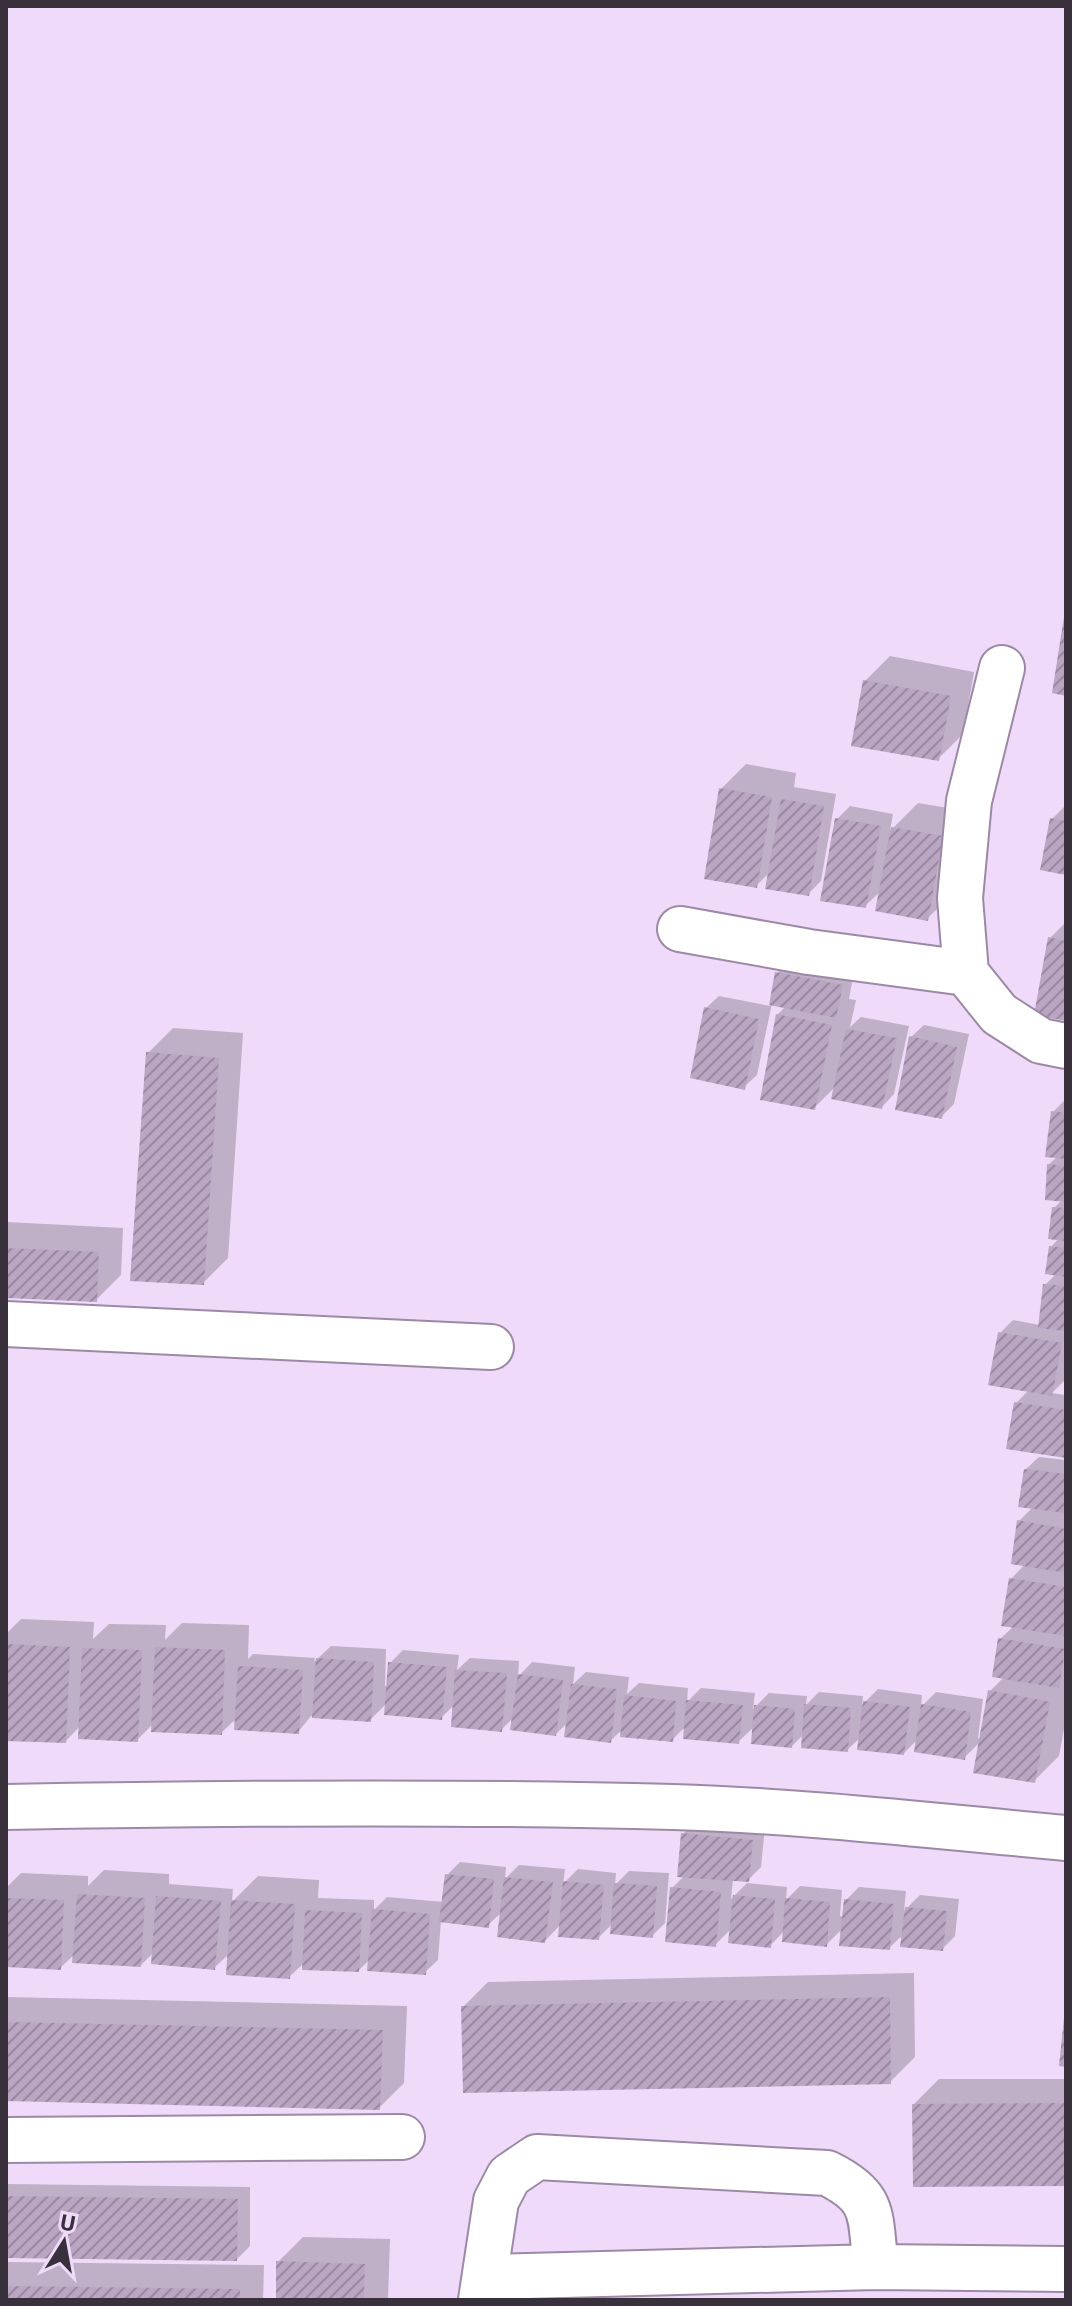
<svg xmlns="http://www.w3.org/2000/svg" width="1072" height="2306" font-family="'Exo 2',sans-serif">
<defs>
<pattern id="building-hatch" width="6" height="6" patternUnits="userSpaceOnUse" patternTransform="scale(2)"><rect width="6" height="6" fill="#baa6c3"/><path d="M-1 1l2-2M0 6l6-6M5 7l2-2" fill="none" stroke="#9888a0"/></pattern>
</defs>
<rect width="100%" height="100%" fill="#efdbf9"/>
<path fill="#0003" d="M890 656 974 672 963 734 938 759 865 681Z
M746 764 796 773 794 787 836 794 821 881 808 894 770 872 756 886 721 789Z
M918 803 967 811 953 893 928 918 881 891 865 906 837 819 850 806 893 814 890 831Z
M1065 806H1066V873L1052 819Z
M1066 922V1019L1050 938Z
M790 960 854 972 849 999 856 1000 850 1027 861 1017 909 1026 894 1094 882 1107 836 1086 814 1108 777 1015 786 1006 772 1003 757 1075 744 1087 706 1008 719 996 770 1006 777 973Z
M924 1025 969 1034 954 1104 941 1117 911 1037Z
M173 1028 243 1033 228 1258 203 1283 148 1053Z
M1066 1099V1379L1052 1393 1065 1395 1066 1387V1456L1016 1403 1029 1390 1000 1333 1013 1320 1040 1325 1045 1285 1056 1274 1051 1247 1059 1238 1054 1208 1062 1200 1049 1164 1058 1156 1053 1112Z
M6 1222 123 1228 121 1275 96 1300 6 1296Z
M1039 1457 1066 1460V1718L1059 1756 1034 1781 981 1741 964 1758 918 1739 904 1753 861 1737 847 1750 804 1734 792 1746 755 1726 738 1742 686 1726 672 1740 623 1729 610 1741 568 1722 556 1734 514 1717 501 1730 455 1704 441 1718 386 1704 370 1720 311 1716 298 1732 237 1718 221 1733 154 1723 137 1740 80 1726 66 1741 6 1739V1614V1634L21 1619 94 1622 93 1639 109 1624 166 1625 165 1640 182 1623 249 1625 248 1659 253 1654 315 1658 314 1662 331 1646 386 1649 385 1686H388L390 1663 403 1650 459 1655 457 1670 470 1658 519 1661 518 1677 532 1662 575 1667 573 1684 586 1672 629 1677 627 1694 639 1683 688 1688 687 1702 701 1688 755 1693 753 1709 769 1693 807 1696 806 1705 819 1692 863 1696 862 1705 878 1689 922 1695 921 1707 936 1692 983 1699 978 1738 981 1739 990 1691 1004 1677 1000 1639 1014 1626 1011 1579 1025 1564 1019 1521 1033 1507 1026 1469Z
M696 1821 765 1827 761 1867 748 1880 733 1879 731 1899 747 1883 787 1887 786 1900 800 1886 842 1890 840 1916 844 1917 846 1900 859 1887 906 1891 904 1911 920 1895 959 1899 955 1936 942 1949 904 1934 889 1948 843 1928 826 1945 784 1931 770 1946 731 1929 715 1945 672 1888 685 1875 683 1834Z
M460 1862 506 1867 505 1879 519 1865 565 1869 563 1884 578 1869 616 1873 615 1885 629 1871 669 1873 665 1923 652 1936 613 1923 598 1938 561 1924 545 1941 502 1912 488 1925 441 1920 438 1960 425 1972 370 1959 359 1970 304 1963 289 1977 230 1953 214 1968 154 1952 141 1965 75 1954 60 1968 6 1965V1888L21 1873 88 1876V1886L104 1870 169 1874V1884L233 1889 232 1902 258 1876 319 1880 318 1898 374 1900V1910L387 1897 444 1902 447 1875Z
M914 1973 915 2057 890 2082 463 2007 488 1982Z
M6 1997 407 2006 404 2083 379 2108 6 2099Z
M939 2079H1066V2184L914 2104Z
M6 2184 250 2187V2246L237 2259 6 2257Z
M303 2237 390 2239 388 2300H278V2262Z
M6 2262 264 2265 263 2300H6Z"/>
<path fill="url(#building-hatch)" d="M1064 617H1066V696L1052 693Z
M863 680 951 696 939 761 851 746Z
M719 788 772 797 757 888 704 879Z
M781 799 824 806 809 896 765 889Z
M835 818 881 826 866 908 820 901Z
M1050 818 1066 821V875L1040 870Z
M891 827 943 836 928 921 875 911Z
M1048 937 1066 941V1021L1034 1015Z
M775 972 843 985 836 1018 769 1005Z
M704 1007 759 1019 745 1090 690 1078Z
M776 1014 832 1025 815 1110 760 1100Z
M846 1029 897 1038 882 1109 831 1099Z
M909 1036 957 1047 942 1119 895 1110Z
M146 1052 219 1058 204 1285 130 1281Z
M1051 1111 1066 1113V1159L1045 1157Z
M1047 1164 1066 1166V1202L1045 1200Z
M1052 1207 1066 1208V1241L1048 1239Z
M1049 1246 1066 1248V1277L1045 1274Z
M6 1248 99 1252 97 1302 6 1298Z
M1043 1284 1066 1286V1331L1038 1328Z
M998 1332 1062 1343 1052 1396 988 1385Z
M1014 1402 1066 1410V1458L1006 1449Z
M1024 1469 1066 1474V1513L1018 1507Z
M1017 1520 1066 1529V1573L1011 1564Z
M1009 1578 1066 1587V1636L1001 1626Z
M998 1638 1065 1649 1059 1688 992 1677Z
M6 1644 70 1647 66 1743 6 1741Z
M155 1647 225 1650 222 1735 151 1732Z
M82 1648 142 1650 138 1742 78 1739Z
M316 1658 374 1662 371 1722 312 1718Z
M388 1662 447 1667 442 1720 384 1715Z
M238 1666 303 1670 299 1734 234 1730Z
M455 1670 507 1673 502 1732 451 1727Z
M518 1674 563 1680 556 1736 510 1730Z
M571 1684 617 1689 611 1743 564 1737Z
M988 1690 1050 1702 1035 1783 973 1773Z
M624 1695 676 1701 673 1742 620 1737Z
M686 1700 743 1705 739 1744 683 1739Z
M863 1701 910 1707 904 1755 857 1750Z
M804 1704 851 1708 848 1752 801 1748Z
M921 1704 971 1712 965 1760 914 1752Z
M754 1705 795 1709 792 1748 751 1744Z
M681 1833 753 1840 749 1882 677 1877Z
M445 1874 494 1879 489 1928 439 1922Z
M504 1877 553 1882 545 1943 497 1937Z
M563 1881 604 1885 599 1940 558 1937Z
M614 1883 657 1886 653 1938 610 1934Z
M670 1887 721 1892 716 1947 665 1942Z
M77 1894 145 1898 141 1967 72 1963Z
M733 1895 775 1899 771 1948 728 1943Z
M156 1896 221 1901 215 1970 151 1964Z
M6 1898 64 1900 61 1970 6 1967Z
M785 1898 830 1902 827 1947 782 1942Z
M844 1899 894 1904 890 1950 839 1946Z
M231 1900 295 1904 290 1979 226 1975Z
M905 1907 947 1911 943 1951 900 1947Z
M372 1909 430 1914 426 1975 367 1971Z
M305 1910 362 1913 359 1972 302 1970Z
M890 1997 891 2084 463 2093 461 2006Z
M1064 2018H1066V2067L1059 2066Z
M6 2022 383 2030 380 2110 6 2101Z
M1066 2103V2186L913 2187 912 2104Z
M6 2196 238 2199 237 2261 6 2258Z
M276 2261 365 2264 364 2300H276Z
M6 2286 240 2289V2300H6Z"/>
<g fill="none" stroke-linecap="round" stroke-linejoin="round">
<g stroke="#9c89a5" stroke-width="48">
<path id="minor" d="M1002 668 969 801 960 898 966 973 999 1014 1041 1041 1066 1046
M680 929 809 952 966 973
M6 1324 491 1347
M6 1807C228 1803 451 1801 673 1807 804 1811 935 1826 1066 1838
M6 2140 402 2137
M485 2277 876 2267 1066 2269
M481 2300 496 2201 509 2176 537 2157 827 2173C878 2198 869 2216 876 2267"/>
</g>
<use href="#minor" stroke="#fff" stroke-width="44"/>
</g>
<rect width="1072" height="2306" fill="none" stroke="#38303b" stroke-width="16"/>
<g transform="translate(64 2242) rotate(11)" stroke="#efdbf9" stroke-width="6" paint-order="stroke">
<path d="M0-6L14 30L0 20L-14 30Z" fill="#38303b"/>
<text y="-12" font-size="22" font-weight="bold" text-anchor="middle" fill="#38303b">U</text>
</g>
</svg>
